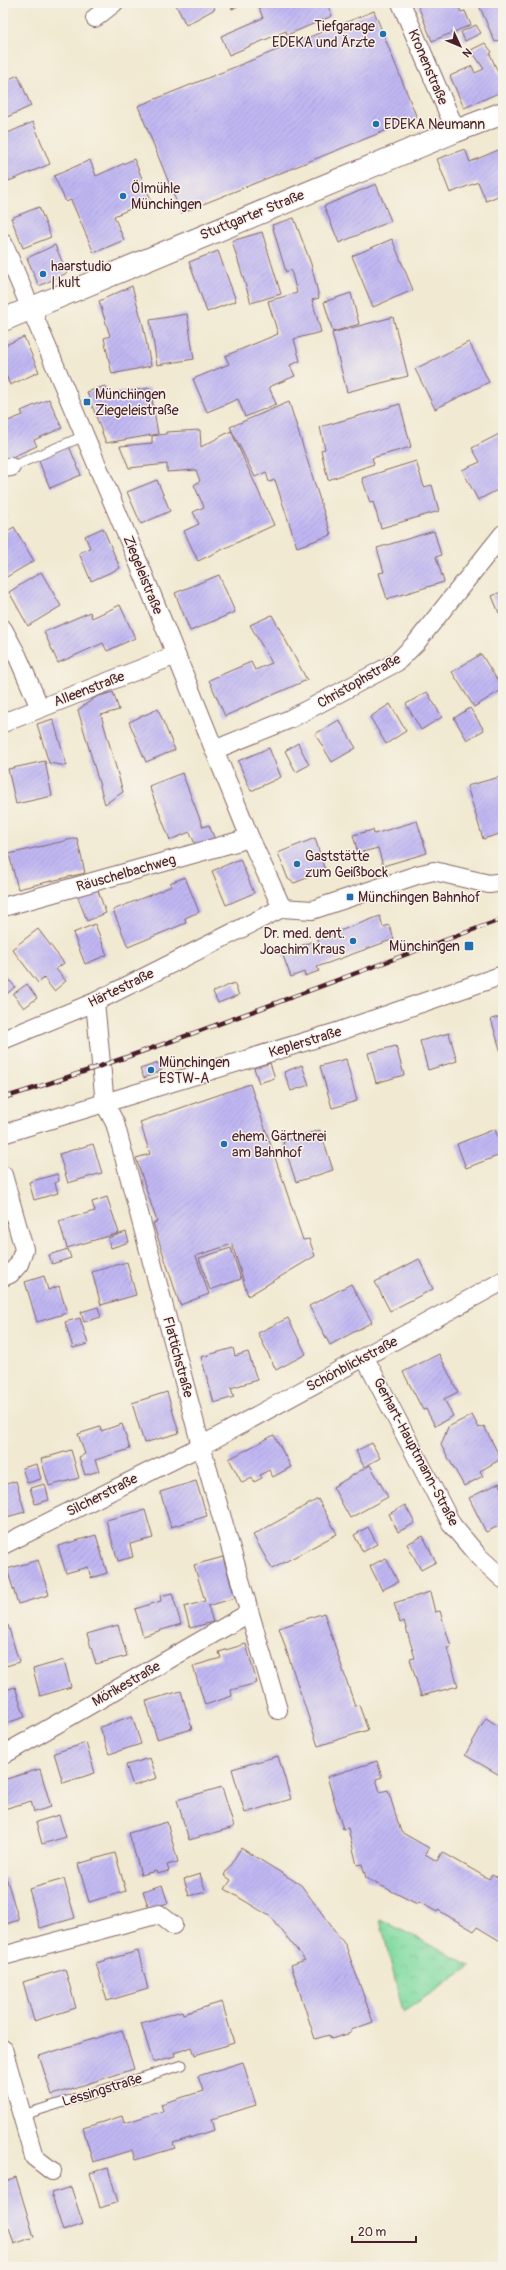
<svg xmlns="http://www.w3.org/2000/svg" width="506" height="2270" font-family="Pangolin,sans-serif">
<defs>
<pattern id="park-crowns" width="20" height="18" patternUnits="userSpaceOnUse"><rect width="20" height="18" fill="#81dba1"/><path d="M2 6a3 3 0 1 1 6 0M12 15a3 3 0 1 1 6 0" fill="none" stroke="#71bc8b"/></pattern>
<pattern id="building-hatch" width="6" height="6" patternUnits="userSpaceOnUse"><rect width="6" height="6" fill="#c0b7f3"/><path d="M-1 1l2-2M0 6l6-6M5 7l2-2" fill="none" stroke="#a69dd0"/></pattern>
</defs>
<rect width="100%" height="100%" fill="#f7f3e8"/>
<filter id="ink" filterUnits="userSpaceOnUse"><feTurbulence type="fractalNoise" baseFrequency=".025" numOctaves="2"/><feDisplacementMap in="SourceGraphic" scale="8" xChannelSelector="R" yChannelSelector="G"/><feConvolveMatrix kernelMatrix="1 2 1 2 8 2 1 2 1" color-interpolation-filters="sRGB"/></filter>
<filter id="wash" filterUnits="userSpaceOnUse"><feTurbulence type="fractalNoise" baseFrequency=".012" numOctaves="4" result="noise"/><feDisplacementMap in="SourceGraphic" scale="16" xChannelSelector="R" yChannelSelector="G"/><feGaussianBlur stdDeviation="0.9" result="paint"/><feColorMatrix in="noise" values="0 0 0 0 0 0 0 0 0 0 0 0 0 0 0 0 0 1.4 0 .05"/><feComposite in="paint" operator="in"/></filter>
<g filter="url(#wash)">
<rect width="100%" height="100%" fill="#f1e9d1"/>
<path fill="url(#park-crowns)" stroke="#667d66" d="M380 1919 471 1966 403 2012Z"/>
<g id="blocks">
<path fill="url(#building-hatch)" d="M175 3H212L215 9 186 25Z
M229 3H245L232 9Z
M257 3H327L332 16 287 35 286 31 229 55 221 36 263 18Z
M417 3H457L461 12 465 11 471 25 432 41Z
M478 3H503V42L502 39 495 42Z
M374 11 417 118 181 213 138 106Z
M476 25 481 33 465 41 461 32Z
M485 43 492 52 490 54 503 84V91L464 108 450 76 472 66 475 73 484 69 471 50Z
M18 75 31 106 3 119V82Z
M33 122 50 164 9 181 3 165V135Z
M503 148V194L486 201 478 182 450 193 437 159 465 149 470 162Z
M134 159 151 200 114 216 124 240 94 253 71 200 66 202 54 176 90 160 96 176Z
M376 184 391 221 339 243 324 206Z
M39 207 51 237 23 248 11 218Z
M294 218 311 264 317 289 319 298 312 300 321 332 294 339 300 361 290 365 295 376 269 387 276 404 245 417 238 399 207 412 193 379 229 364 225 356 278 334 268 301 297 293 291 270 286 272 272 225Z
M262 232 281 294 251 303 232 241Z
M392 239 413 290 373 307 352 256Z
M55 245 67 273 39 286 27 258Z
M218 251 236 301 207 312 189 262Z
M132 286 143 325 151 366 112 374 104 338 110 336 99 301Z
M351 293 359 324 333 332 324 302Z
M187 314 194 359 157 365 150 320Z
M393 317 408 376 347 392 332 333Z
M24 337 39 372 10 385 3 368V346Z
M469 342 489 382 435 409 415 369Z
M105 386 109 394 150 388 158 434 106 443 87 392Z
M49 399 62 428 34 440 37 446 3 461V423L23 415 21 411Z
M289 402 331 535 297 547 275 480 269 482 266 472 255 477 230 427Z
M400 404 411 447 372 458 374 464 328 480 321 450 325 449 320 427Z
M200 430 201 447 231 431 274 525 198 561 184 531 199 524 193 512 204 507 194 485 200 481 196 470 167 472V464L129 468 120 446 152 443V436L166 434V432Z
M503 432V477L500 479 503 487 478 500 462 470 480 462 472 448Z
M69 446 81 475 50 488 38 459Z
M416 461 424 487 432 485 439 511 381 528 373 502 370 503 362 478Z
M157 480 170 511 141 524 127 492Z
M3 511 7 517 3 519Z
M14 527 34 561 3 579V534Z
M103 528 120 568 91 581 79 553 90 548 85 536Z
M434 531 441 555 436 557 444 582 387 599 379 573 384 572 377 548Z
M41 572 61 606 28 626 9 592Z
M219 575 235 612 190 631 175 593Z
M503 591V611L499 613 492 596Z
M120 605 135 638 107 651 103 643 58 663 44 632 90 612 92 618Z
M272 615 307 680 225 716 209 680 251 662 255 670 272 663 250 625Z
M481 654 503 689 474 707 452 672Z
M113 692 119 710 101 715 123 792 105 804 78 710 96 697Z
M427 692 442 717 421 730 406 704Z
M390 704 406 731 386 744 370 717Z
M470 708 484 730 467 740 454 718Z
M158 709 175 750 146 762 129 722Z
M53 719 67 766 49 763 37 724Z
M339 720 356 748 332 762 315 734Z
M298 743 309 765 296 772 285 751Z
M269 748 281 777 251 791 238 761Z
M45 761 52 796 16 804 8 769Z
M182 773 203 827 209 825 216 842 197 849 190 832 170 840 149 786Z
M503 776V833L483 839 467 786Z
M417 821 427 853 383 866 378 848 358 853 353 835 373 830 374 834Z
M77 838 85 873 18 889 9 854Z
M315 838 325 871 294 883 288 879 278 853Z
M240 859 254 893 226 905 212 871Z
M185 877 199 912 185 918 186 923 128 947 113 910 172 886 170 883Z
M97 888 106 913 87 921 77 895Z
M380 916 383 927 389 925 394 939 317 967 319 971 305 976 304 972 291 977 282 953 311 942 313 946 319 943 318 939Z
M95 924 107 955 85 964 73 933Z
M38 929 64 963 56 969 66 981 54 991 44 978 38 983 12 949Z
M3 972 15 987 3 997Z
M234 983 239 995 218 1003 213 992Z
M27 984 37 998 24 1008 13 994Z
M503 1016V1059L491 1019Z
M449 1033 457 1061 428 1070 420 1041Z
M396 1046 404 1075 376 1083 368 1053Z
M346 1059 357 1101 332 1108 320 1066Z
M158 1063 161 1071 144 1078 140 1069Z
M270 1063 275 1078 259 1083 254 1068Z
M302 1065 309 1085 291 1091 284 1072Z
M250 1084 303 1240 309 1239 315 1256 248 1296 232 1244 196 1256 209 1294 180 1305 153 1223 157 1222 136 1158 150 1154 140 1122Z
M495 1129 503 1154 466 1168 457 1144Z
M320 1130 333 1170 296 1182 283 1142Z
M93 1144 102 1173 68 1183 59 1154Z
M57 1174 59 1181 55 1183 58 1193 34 1200 29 1182Z
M107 1197 119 1233 67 1248 59 1221 95 1211 92 1202Z
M126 1232 129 1242 111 1248 108 1238Z
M231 1248 241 1279 210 1290 199 1258Z
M68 1249 71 1258 52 1264 49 1255Z
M419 1259 433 1289 390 1311 375 1282Z
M127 1262 136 1295 101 1305 92 1272Z
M44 1276 48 1290 59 1286 67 1313 37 1322 25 1282Z
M351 1284 372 1322 330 1345 309 1306Z
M98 1307 101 1317 84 1322 81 1312Z
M80 1318 88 1344 73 1348 65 1322Z
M288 1318 306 1354 276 1370 258 1333Z
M233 1348 235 1356 248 1352 257 1380 231 1388 234 1397 214 1403 201 1357Z
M439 1354 458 1392 444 1399 453 1416 435 1426 426 1409 423 1410 403 1372Z
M167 1392 179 1433 144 1443 132 1403Z
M472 1415 479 1428 484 1426 501 1459 480 1471 483 1476 464 1486 441 1445 448 1427Z
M122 1424 130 1449 95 1460 99 1471 85 1475 79 1457 85 1454 78 1434 100 1427 101 1431Z
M274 1435 291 1467 273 1477 269 1470 260 1475 262 1478 254 1482 252 1478 242 1483 229 1459Z
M372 1443 380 1458 364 1467 356 1451Z
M71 1450 79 1478 49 1486 41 1459Z
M37 1464 41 1479 27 1483 22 1468Z
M370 1465 388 1497 350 1518 333 1487Z
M16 1481 25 1512 3 1518V1485Z
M196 1481 207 1516 171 1527 160 1492Z
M499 1483 503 1490V1524L486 1532 469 1498Z
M45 1484 49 1500 35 1504 30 1488Z
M318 1499 337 1534 272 1569 253 1535Z
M405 1505 415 1523 398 1532 389 1514Z
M145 1510 153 1538 130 1544 133 1557 118 1561 106 1520Z
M368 1527 377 1544 363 1552 354 1535Z
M96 1535 107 1573 91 1578 88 1567 66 1573 58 1546Z
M423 1536 436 1562 421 1570 407 1544Z
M223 1557 235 1598 208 1606 213 1622 190 1628 184 1607 205 1601 194 1565Z
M386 1558 398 1582 382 1590 370 1566Z
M38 1560 49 1595 18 1604 7 1569Z
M430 1592 435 1612 440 1611 451 1647 447 1648 458 1686 421 1696 410 1659 415 1658 404 1621 400 1623 394 1603Z
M172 1593 181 1624 143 1636 135 1609 161 1601 160 1596Z
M324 1613 355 1706 359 1705 368 1730 318 1746 279 1628Z
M8 1625 19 1662 3 1667V1627Z
M118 1625 127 1656 96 1664 87 1634Z
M246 1644 257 1683 231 1690 232 1696 205 1705 193 1666 221 1658 219 1652Z
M64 1660 71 1687 40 1696 33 1669Z
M15 1687 25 1717 3 1724V1691Z
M181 1691 192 1729 157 1739 146 1701Z
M132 1716 141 1744 109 1754 100 1727Z
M486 1718 503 1729V1777L465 1755Z
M86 1743 95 1773 63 1783 54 1753Z
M278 1756 291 1799 245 1813 232 1769Z
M150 1758 157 1778 133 1786 126 1765Z
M377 1761 382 1777 376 1779 380 1792 388 1790 401 1832 429 1848 425 1854 437 1861 442 1852 489 1879 492 1874 503 1880 502 1942 477 1927 474 1931 438 1910 437 1912 419 1902 417 1904 366 1878 362 1864 357 1865 348 1828 343 1829 327 1777Z
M40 1769 51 1807 34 1812 31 1801 4 1809 3 1780Z
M222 1787 234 1827 189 1840 177 1800Z
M59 1815 66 1837 42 1844 36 1822Z
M167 1822 178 1862 167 1865 169 1871 157 1874 156 1871 141 1875 129 1833Z
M241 1848 301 1885 346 1946 373 2022 351 2030V2033L331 2039 329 2035 315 2039 291 1965 305 1960 271 1917 225 1889 231 1880 224 1875Z
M115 1853 126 1891 89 1902 78 1864Z
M200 1874 206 1892 189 1896 184 1879Z
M6 1877 19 1920 3 1925V1878Z
M64 1879 75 1918 40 1928 29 1889Z
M162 1885 168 1903 149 1909 143 1891Z
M138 1951 148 1989 107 2001 96 1963Z
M65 1969 76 2008 34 2021 23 1982Z
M222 2002 234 2043 195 2055 192 2047 174 2053 175 2056 153 2062 141 2023 182 2011 183 2014Z
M122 2030 134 2069 52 2095 39 2056Z
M243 2062 256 2105 212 2119 215 2130 173 2143 175 2148 135 2160 132 2150 93 2162 83 2128 122 2116 124 2123 163 2111 161 2104 203 2091 198 2076Z
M108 2168 118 2202 100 2208 90 2173Z
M16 2177 34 2237 14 2244 9 2227 3 2229V2187L6 2181Z
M71 2187 83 2224 63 2231 51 2193Z"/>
</g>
</g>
<g filter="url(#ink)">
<use href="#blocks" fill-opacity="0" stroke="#846665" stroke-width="1"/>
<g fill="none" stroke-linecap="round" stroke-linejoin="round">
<g stroke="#846665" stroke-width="11">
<path id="lane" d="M11 467 84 436
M23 2115 182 2065"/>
</g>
<g stroke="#846665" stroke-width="20">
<path id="street" d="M401 3 456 131
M95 18 114 3
M3 243 147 583 250 838 282 908
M3 468 11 467
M3 629 17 655 40 708
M3 723 176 655
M214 750 290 719 397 662 416 643 503 534
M3 907 250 838
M95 1002 105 1104 115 1123 201 1446 278 1710
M3 1040 95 1002 282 908 312 910 417 875 434 871 489 884 503 882
M3 1134 340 1031 503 975
M3 1175 24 1249 19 1264 10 1274 3 1277
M365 1358 452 1525 479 1557 503 1579
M3 1545 201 1446 503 1281
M3 1755 249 1613
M3 1956 159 1914 173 1925
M3 2049 34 2157 52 2171"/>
</g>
<g stroke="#846665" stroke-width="24">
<path id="secondary" d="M3 320 456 131 503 113"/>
</g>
<use href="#lane" stroke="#fff" stroke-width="9"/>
<use href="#street" stroke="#fff" stroke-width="18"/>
<use href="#secondary" stroke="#fff" stroke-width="22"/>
<g stroke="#4a1f2b" stroke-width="4.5">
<path id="rail" d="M3 1098C172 1045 336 979 503 919"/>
</g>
<use href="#rail" stroke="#f7f3e8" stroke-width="3" stroke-dasharray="9" stroke-linecap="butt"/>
</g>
</g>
<g fill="#1f6fb2" stroke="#f7f3e8" stroke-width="1.5">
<circle cx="383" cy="34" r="4"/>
<circle cx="376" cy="124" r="4"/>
<circle cx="123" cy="196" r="4"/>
<circle cx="43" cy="274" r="4"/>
<rect x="83" y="398" width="8" height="8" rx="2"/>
<circle cx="297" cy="864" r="4"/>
<rect x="346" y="893" width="8" height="8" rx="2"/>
<circle cx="353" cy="941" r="4"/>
<rect x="464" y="941" width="10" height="10" rx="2"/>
<circle cx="151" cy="1070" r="4"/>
<circle cx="224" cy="1144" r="4"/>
</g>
<g text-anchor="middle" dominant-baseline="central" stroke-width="3" stroke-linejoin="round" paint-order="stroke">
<g font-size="14" fill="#4a1f2b" stroke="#f7f3e8" text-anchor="start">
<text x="375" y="26" text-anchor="end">Tiefgarage<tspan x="375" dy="16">EDEKA und Ärzte</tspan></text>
<text x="384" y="124">EDEKA Neumann</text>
<text x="131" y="188">Ölmühle<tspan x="131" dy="16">Münchingen</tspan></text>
<text x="51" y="266">haarstudio<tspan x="51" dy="16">| kult</tspan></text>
<text x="95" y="394">Münchingen<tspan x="95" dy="16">Ziegeleistraße</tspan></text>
<text x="305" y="856">Gaststätte<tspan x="305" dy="16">zum Geißbock</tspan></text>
<text x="358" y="897">Münchingen Bahnhof</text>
<text x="345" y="933" text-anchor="end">Dr. med. dent.<tspan x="345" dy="16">Joachim Kraus</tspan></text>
<text x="460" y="946" text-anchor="end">Münchingen</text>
<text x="159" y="1062">Münchingen<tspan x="159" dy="16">ESTW-A</tspan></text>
<text x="232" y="1136">ehem. Gärtnerei<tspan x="232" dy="16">am Bahnhof</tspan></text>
</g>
<g font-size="14" fill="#4a1f2b" stroke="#f7f3e8">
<text transform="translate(428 67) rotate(67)">Kronenstraße</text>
<text transform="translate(252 215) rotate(-22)">Stuttgarter Straße</text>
<text transform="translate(143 575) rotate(68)">Ziegeleistraße</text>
<text transform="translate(359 681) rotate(-30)">Christophstraße</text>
<text transform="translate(89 689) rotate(-21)">Alleenstraße</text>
<text transform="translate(126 873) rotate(-16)">Räuschelbachweg</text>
<text transform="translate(121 988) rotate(-26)">Härtestraße</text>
<text transform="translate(305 1042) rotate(-17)">Keplerstraße</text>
<text transform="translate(178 1357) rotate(75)">Flattichstraße</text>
<text transform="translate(352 1364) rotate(-28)">Schönblickstraße</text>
<text transform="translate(416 1452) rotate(62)">Gerhart-Hauptmann-Straße</text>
<text transform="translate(102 1495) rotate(-27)">Silcherstraße</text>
<text transform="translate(126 1684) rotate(-30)">Mörikestraße</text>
<text transform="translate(102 2090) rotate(-17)">Lessingstraße</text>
</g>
</g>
<rect width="506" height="2270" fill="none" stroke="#f7f3e8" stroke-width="16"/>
<g transform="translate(460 46) rotate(134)" stroke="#f7f3e8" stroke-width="3" paint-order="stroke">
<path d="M0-3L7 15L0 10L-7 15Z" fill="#4a1f2b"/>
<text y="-6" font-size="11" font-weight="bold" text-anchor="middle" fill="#4a1f2b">N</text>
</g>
<path d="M352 2236v6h64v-6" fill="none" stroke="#4a1f2b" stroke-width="2"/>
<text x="358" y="2236" font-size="12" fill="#4a1f2b" stroke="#f7f3e8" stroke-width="3" paint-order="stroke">20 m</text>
</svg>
